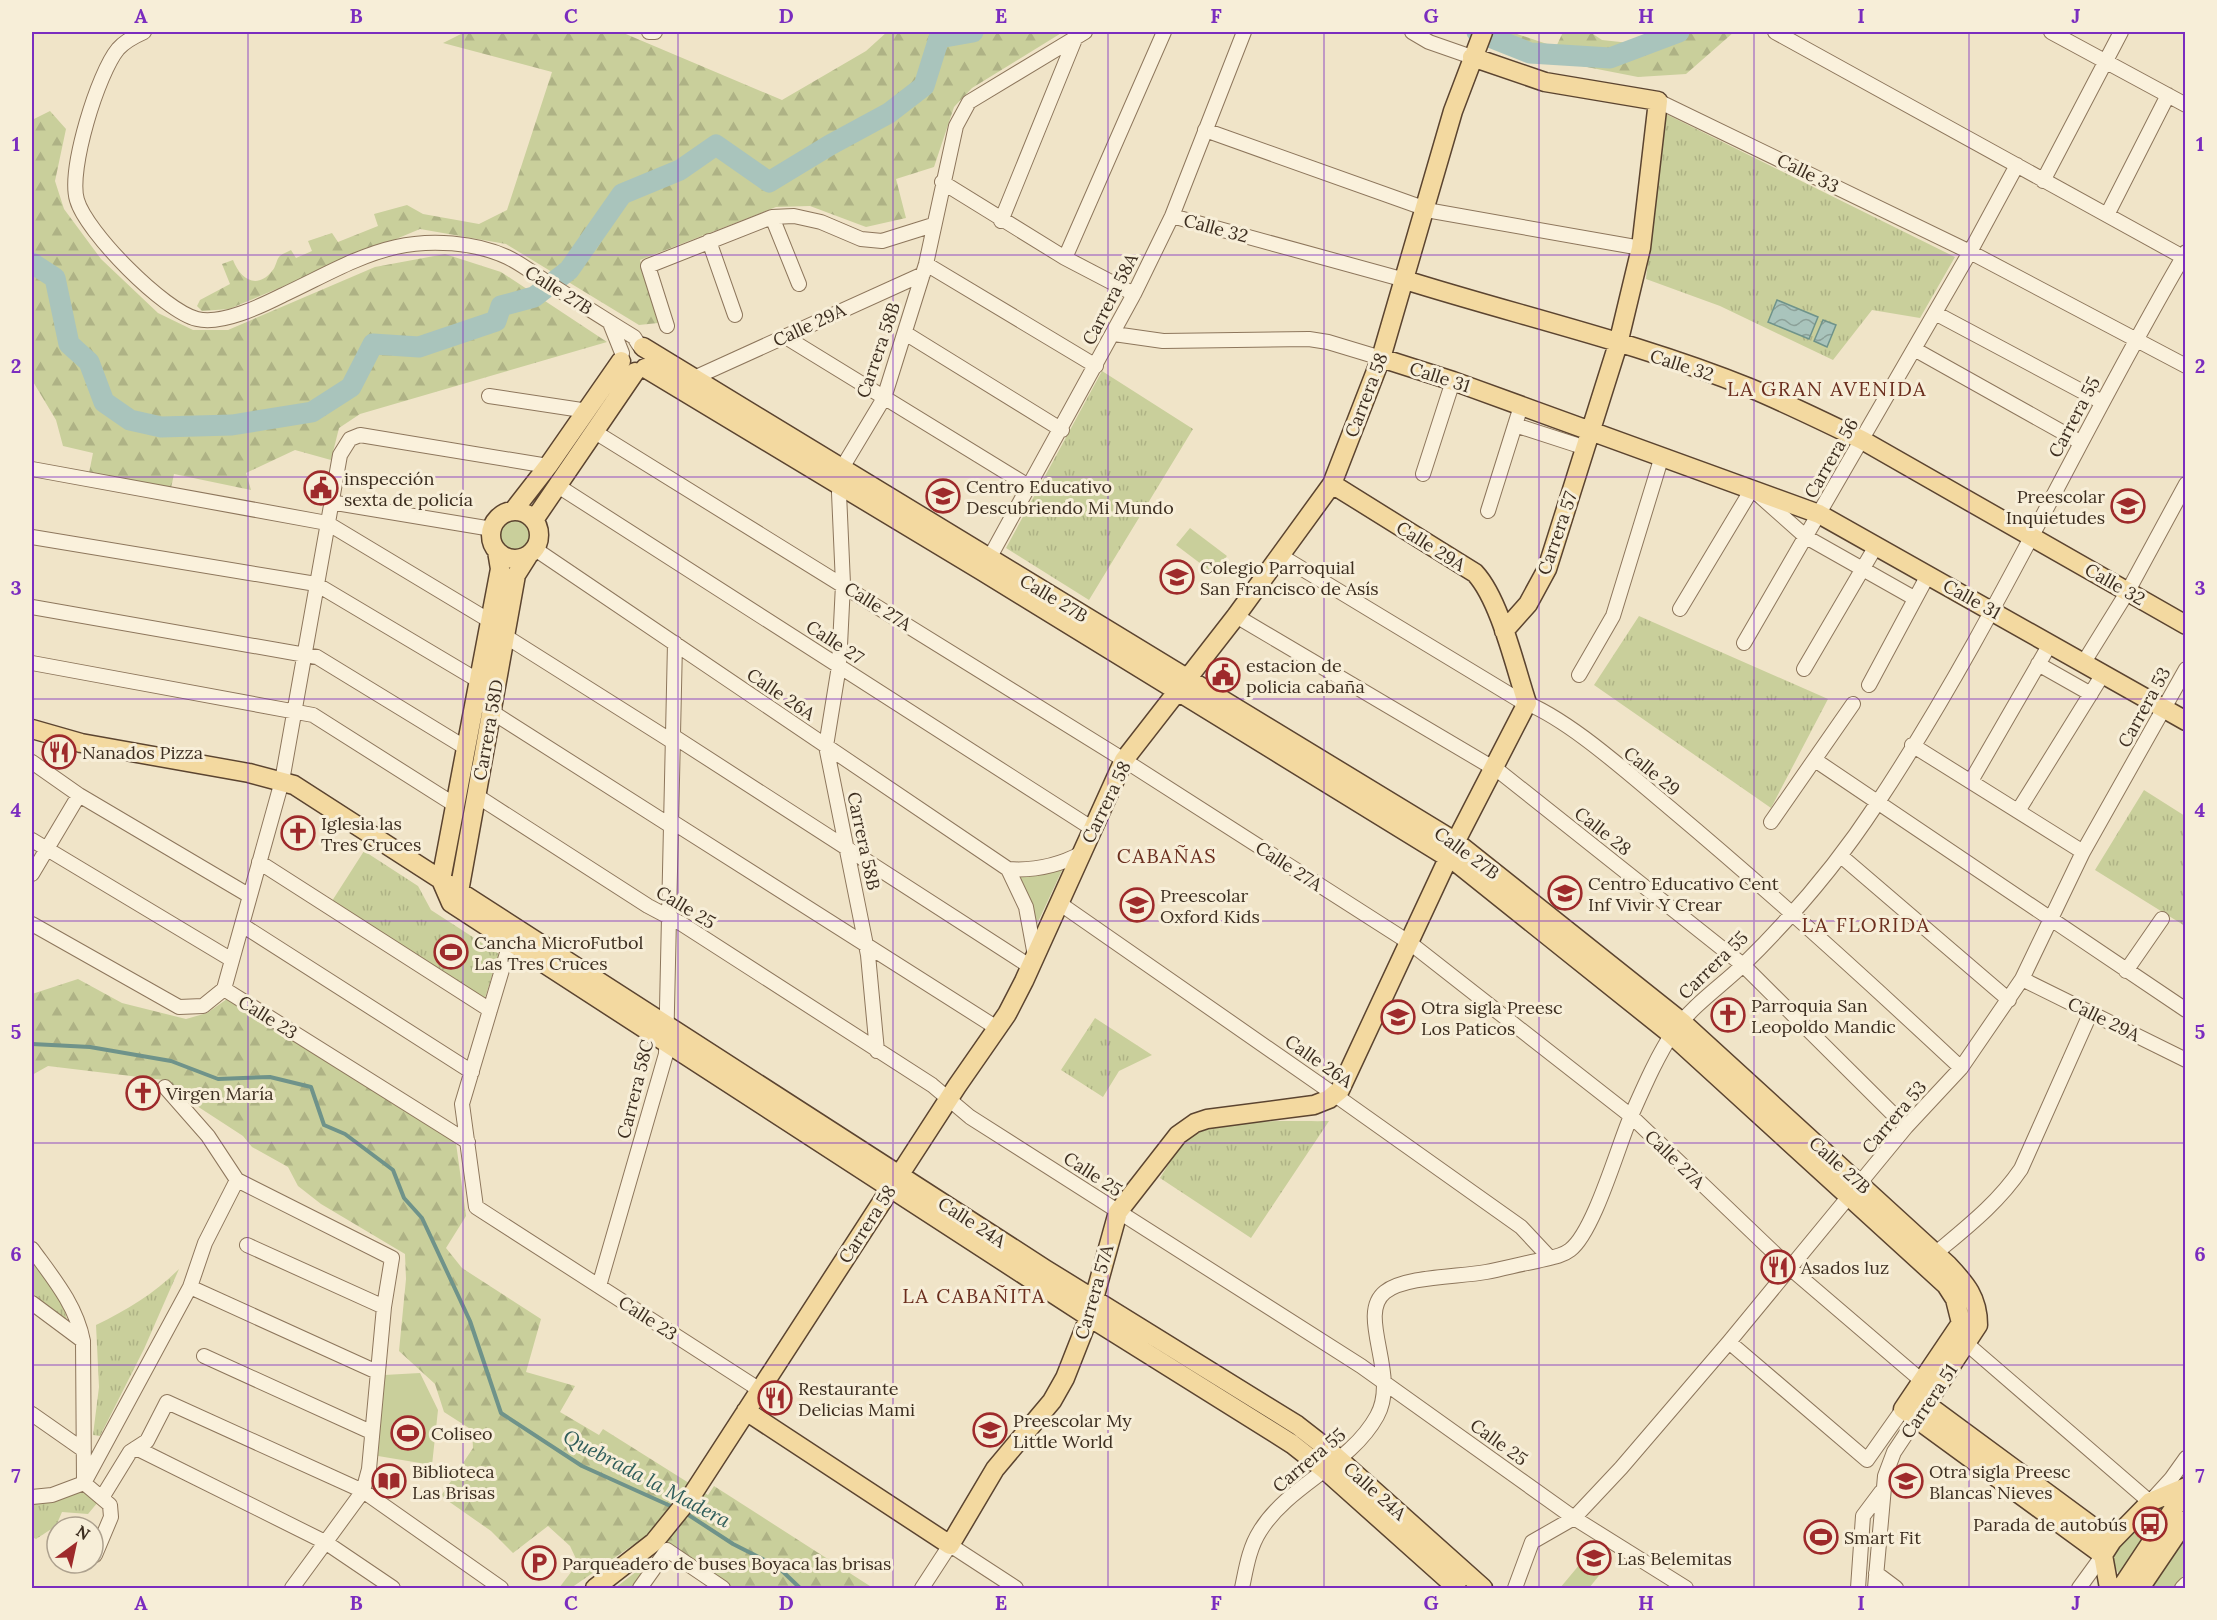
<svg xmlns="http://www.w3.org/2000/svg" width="2217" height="1620" font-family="Lora,serif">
<defs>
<pattern id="forest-firs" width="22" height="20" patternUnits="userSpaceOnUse" patternTransform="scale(1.5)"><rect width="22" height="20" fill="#c9cf9b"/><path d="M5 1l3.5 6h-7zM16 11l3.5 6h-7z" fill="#aeb285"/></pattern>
<pattern id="park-tufts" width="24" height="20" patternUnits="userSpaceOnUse" patternTransform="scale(1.5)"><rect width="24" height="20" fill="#c9cf9b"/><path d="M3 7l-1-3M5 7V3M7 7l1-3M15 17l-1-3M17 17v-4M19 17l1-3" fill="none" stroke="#aeb285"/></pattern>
<pattern id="water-waves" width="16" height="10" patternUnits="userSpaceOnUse" patternTransform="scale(1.5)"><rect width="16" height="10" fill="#a9c4bc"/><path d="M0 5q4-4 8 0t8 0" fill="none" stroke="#8ba098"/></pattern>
</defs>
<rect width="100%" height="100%" fill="#f0e4c8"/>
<path fill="#c9cf9b" d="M497 535a18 18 0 1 1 36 0a18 18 0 1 1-36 0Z
M1190 528 1227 556 1213 573 1176 545Z
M1064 866 1037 924 1025 890 1015 874Z
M420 1373 438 1410 432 1465 378 1456 384 1375Z
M2169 1501 2119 1575 2110 1555 2152 1508Z
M2185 1537V1573L2173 1588H2151Z
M663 1551 635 1588H615Z
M1585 1558 1602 1572 1589 1588H1560Z"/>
<path fill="url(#forest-firs)" d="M465 32H621L782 100 866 51 887 32H1063L972 88 954 107 934 167 896 179 906 218 866 227 810 206 776 207 640 260 658 323 639 325 506 244 420 229 229 309 202 311 197 306 200 300 230 284 222 264 233 260C240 279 257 290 272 271 276 267 276 261 279 257 281 254 288 252 291 250L296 258 312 251 308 241 332 233 338 242 378 226 374 214 407 205 423 214 479 224 507 210 552 72 443 43Z
M1494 32H1511L1556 47 1563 32H1590L1602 40 1639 44 1670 32H1734L1686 74 1638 77 1499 50 1487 45Z
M50 111 66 129 55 181 64 209 101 259 158 313 193 330H228L375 267 445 254 501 272 607 342 360 414 339 428 331 460 295 450 246 473 251 490 174 474 171 488 89 473 93 453 63 446 56 420 32 380V120Z
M78 979 122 1003 186 1019 207 1013 227 999 456 1143 466 1216 446 1248 462 1268 541 1319 526 1372 575 1386 560 1412 599 1435 603 1429 708 1495 714 1486 873 1588H733L670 1545H633L571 1588H559L578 1563 570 1546 548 1526 513 1553 491 1531 441 1496 473 1448 472 1430 444 1412 435 1384 399 1351 406 1279 405 1254 321 1204 298 1186 288 1167 252 1147 243 1136 200 1108 164 1080 48 1066 32 1075V994Z"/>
<path fill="url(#park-tufts)" d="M1664 113 1955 257 1920 318 1872 310 1833 360 1720 306 1646 279Z
M1102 371 1193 429 1089 600 1006 548Z
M1639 616 1828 699 1771 808 1594 685Z
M2144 790 2185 816V926L2095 870Z
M364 851 418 886 431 910 499 954 484 1001 332 901Z
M1095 1018 1152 1055 1119 1071 1103 1097 1061 1070Z
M1329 1121 1251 1238 1160 1178C1168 1166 1175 1150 1187 1140 1215 1116 1293 1122 1329 1121Z
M32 1259 63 1303 67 1320 32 1294Z
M179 1269 144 1349 100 1436 93 1435 99 1387 96 1325C127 1310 154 1294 179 1269Z
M84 1483 103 1496 88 1514 62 1512 56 1526 36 1539 32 1537V1501Z"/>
<path fill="url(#water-waves)" stroke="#6f938a" stroke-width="1.5" d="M1777 300 1818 317 1809 339 1768 322Z
M1823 320 1836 325 1827 347 1814 341Z"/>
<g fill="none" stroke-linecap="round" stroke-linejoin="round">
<path stroke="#6f938a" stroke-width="4" d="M32 1044 90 1047 171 1061 218 1079 270 1077 311 1087 324 1125 345 1134 393 1170 404 1198 422 1218 470 1321 501 1413 582 1466 675 1508
M684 1512 733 1544 778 1567 800 1588"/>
<path stroke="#a9c4bc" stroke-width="21" d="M1477 32 1530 53 1610 58 1679 32
M32 263 55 278 69 344 89 362 104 402 130 420 161 427 232 425 312 412 351 387 373 344 419 347 496 321 501 306 534 297 569 270 622 194 680 170 716 145 769 182 830 145 889 113 924 86 939 38 973 32"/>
<g stroke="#8d765c" stroke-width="16">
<path id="minor" d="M144 32C135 36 125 41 118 49 98 73 68 170 77 200 86 232 164 311 197 319 222 325 261 306 283 295 320 278 356 256 396 247 430 239 475 242 507 257 520 263 533 273 545 281 575 300 604 319 634 337L639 345
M649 32H655
M1412 32 1429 42 1472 57
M1775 32 2183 257
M2051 32 2186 105
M1658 101 1970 252 2186 366
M1205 130 1432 211 1641 248
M2043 181 2121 32
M942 182 1065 258 1134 294
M2107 215 2168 95
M1172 216 1405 280
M772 217 799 284
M1001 221 1075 39
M709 241 735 315
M1065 258 1164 32
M926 264 1096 366
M1935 313 2102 402
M610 323 622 353
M667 326 648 266 772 217 794 216 821 222 861 239 882 241 933 225
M905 333 1062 430
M1114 334 1163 341 1309 339 1328 342 1381 358
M784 336 1030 487
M1914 349 2080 442
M696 377 923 274
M489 396 588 411
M1515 425 1586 448
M595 432 1124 760 1410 943 1631 1116 1791 1269 1922 1381
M32 469 327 523 490 621
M1423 474 1453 381
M558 486 1093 829
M330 502 492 529
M1488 511 1521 406
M32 537 316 584 479 681
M535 549 1008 869 1026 907 1035 956
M1281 556 1519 700C1567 717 1630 775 1670 808 1770 892 1866 979 1961 1068
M985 566 1134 294 1172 216 1244 32
M32 607 317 657 466 748
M1680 609 1752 489 1806 537 1914 598
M1236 616 1500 772 1743 965 1906 1127
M505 636 673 742
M1744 643 1970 252 2017 165
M2084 662 2128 591 2186 484
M32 663 313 715 455 805
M2038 664 2091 694
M1804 669 1876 546
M1579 675 1613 616 1662 456
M1869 685 1928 575
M492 712 671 826
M673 736 1031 967
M1912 745 2083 852
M1815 760 2186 1010
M32 762 79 795 250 896
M1971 781 2050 644
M477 796 648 906 682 924 932 1085 970 1117 1361 1366 1574 1518 1686 1588
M2018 811 2103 674
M671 821 997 1028
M1771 822 1853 704
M32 840 232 960
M1841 856 2009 1000
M259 862 490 1010
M1008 869C1035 871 1058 866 1082 853
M32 874 79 795
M1059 903 1335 1095 1521 1227 1550 1258
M32 924 179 1007 203 1006 224 989 468 1142
M242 925 472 1072
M510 943 462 1104 476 1207 760 1390
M2126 971 2162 919
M2022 979 2186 1060
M224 989 282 781 340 455 350 439 360 435 548 466
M877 1051 868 955 826 746 839 666 843 584 839 493 845 463 884 398 926 264 956 126 969 102 1085 32
M165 1087 208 1136 237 1180 392 1258 384 1307 369 1469 363 1491 292 1588
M247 1245 384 1307
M32 1249C53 1278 76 1305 83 1341L84 1483
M1936 1253C1967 1227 1998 1203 2021 1169L2091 1012
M599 1286 666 1054 675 643
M190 1287 377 1372
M32 1303 83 1341
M1729 1342 1867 1460 1903 1409
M1967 1344 2150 1502 2171 1479 2186 1458
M204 1356 371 1432
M32 1414 82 1449
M136 1448 325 1542 393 1588
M84 1483 190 1287 205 1243 237 1180
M84 1483 110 1505 111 1517 95 1555
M103 1496 130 1452 147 1441 167 1402 363 1491 501 1588
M32 1497 52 1495 84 1483
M1876 1573 1896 1588
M640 1588 667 1550 723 1588
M922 1588 950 1545 1016 1588
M1242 1588C1246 1569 1249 1548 1260 1531 1289 1484 1350 1465 1377 1416 1400 1375 1356 1315 1385 1292 1405 1276 1459 1277 1486 1272 1503 1269 1520 1264 1537 1261 1548 1258 1561 1257 1570 1250 1594 1232 1618 1146 1631 1116 1643 1089 1657 1056 1674 1031 1693 1005 1720 987 1743 965 1792 917 1838 863 1876 805 1993 629 2079 434 2186 252
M1515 1588 1532 1542 1574 1518 1621 1468 1729 1342 1906 1127 1961 1068 2022 979 2083 852 2186 669
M1858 1588 1863 1516 1881 1492
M1875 1588 1885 1476 1894 1452 1916 1419
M2079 1588 2103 1555
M2182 1588 2186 1584"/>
</g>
<g stroke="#5b4430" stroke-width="21">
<path id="major" d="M1472 57 1545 82 1658 101 1641 248 1618 344 1547 569 1528 604 1504 631
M1405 280C1520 316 1639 343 1750 388 1788 404 1825 422 1862 440L2186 625
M643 347 1456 842 1682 1022 1948 1265C1966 1284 1978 1298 1978 1325L1916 1419
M1381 358 1453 381 1819 514 2186 721
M645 368 982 571 1457 863 1672 1035 1946 1285 1955 1299 1961 1323 1903 1409 2103 1555
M491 535a24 24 0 1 1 48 0a24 24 0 1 1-48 0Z
M513 511 548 466 621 361
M534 520 635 372
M497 551 500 569 441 880 451 903 1089 1317 1292 1444 1325 1470 1457 1588
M32 729 81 743 249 773 294 785 1045 1269 1297 1425 1324 1446 1483 1588
M457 903 516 575 528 556
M1918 1398 2112 1541
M746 1411 950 1545 995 1469 1052 1401 1065 1378 1089 1317 1118 1212 1178 1135 1195 1123 1207 1119 1314 1105 1329 1099 1340 1090 1459 835 1527 703C1515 667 1500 600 1475 573L1332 484
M595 1588 654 1542 692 1495 957 1086 1007 1014 1024 981 1124 760 1236 616 1332 484 1381 358 1453 111 1483 32
M2109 1588 2103 1555 2112 1541 2150 1502 2186 1487
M2121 1588 2186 1490
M2140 1588 2186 1520"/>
</g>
<use href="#minor" stroke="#faf1dc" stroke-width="14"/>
<use href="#major" stroke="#f3d9a0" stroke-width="18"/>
</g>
<path fill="none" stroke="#7b2cbf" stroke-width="1.5" stroke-opacity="0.55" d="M248 32V1588M463 32V1588M678 32V1588M893 32V1588M1108 32V1588M1324 32V1588M1539 32V1588M1754 32V1588M1969 32V1588M32 255H2186M32 477H2186M32 699H2186M32 921H2186M32 1143H2186M32 1365H2186"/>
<defs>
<g id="civic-ring" transform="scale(1.725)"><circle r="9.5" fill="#f7eed8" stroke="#9e2a2b" stroke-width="1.5"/><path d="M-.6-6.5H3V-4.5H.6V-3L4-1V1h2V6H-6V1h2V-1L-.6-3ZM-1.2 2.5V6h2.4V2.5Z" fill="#9e2a2b"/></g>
<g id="school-ring" transform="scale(1.725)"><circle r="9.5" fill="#f7eed8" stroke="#9e2a2b" stroke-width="1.5"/><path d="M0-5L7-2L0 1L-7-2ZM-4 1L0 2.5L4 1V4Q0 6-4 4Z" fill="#9e2a2b"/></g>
<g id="restaurant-ring" transform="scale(1.725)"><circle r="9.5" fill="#f7eed8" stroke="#9e2a2b" stroke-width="1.5"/><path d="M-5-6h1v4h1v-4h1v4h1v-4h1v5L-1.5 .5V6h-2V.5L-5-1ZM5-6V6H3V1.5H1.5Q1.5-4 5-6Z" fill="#9e2a2b"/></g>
<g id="church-ring" transform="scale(1.725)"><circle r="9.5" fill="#f7eed8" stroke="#9e2a2b" stroke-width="1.5"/><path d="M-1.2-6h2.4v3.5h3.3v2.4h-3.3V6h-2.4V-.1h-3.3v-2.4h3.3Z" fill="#9e2a2b"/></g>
<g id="stadium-ring" transform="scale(1.725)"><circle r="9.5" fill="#f7eed8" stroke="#9e2a2b" stroke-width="1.5"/><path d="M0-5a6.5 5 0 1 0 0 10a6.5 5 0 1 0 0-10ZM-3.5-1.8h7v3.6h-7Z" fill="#9e2a2b"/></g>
<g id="library-ring" transform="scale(1.725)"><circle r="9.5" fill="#f7eed8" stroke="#9e2a2b" stroke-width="1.5"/><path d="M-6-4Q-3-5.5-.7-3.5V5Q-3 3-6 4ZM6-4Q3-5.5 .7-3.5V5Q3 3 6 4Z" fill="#9e2a2b"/></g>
<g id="bus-ring" transform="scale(1.725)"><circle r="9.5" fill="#f7eed8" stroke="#9e2a2b" stroke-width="1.5"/><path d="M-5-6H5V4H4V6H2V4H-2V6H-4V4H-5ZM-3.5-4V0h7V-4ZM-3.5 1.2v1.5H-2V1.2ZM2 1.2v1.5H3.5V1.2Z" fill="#9e2a2b"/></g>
<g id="parking-ring" transform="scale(1.725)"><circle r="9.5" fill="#f7eed8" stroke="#9e2a2b" stroke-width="1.5"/><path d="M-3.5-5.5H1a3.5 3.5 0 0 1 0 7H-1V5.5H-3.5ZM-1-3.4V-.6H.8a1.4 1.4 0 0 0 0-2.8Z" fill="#9e2a2b"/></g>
</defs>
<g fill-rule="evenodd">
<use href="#civic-ring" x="321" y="488"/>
<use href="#school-ring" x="943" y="496"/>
<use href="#school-ring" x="2128" y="506"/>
<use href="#school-ring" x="1177" y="577"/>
<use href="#civic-ring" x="1223" y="675"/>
<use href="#restaurant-ring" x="59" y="752"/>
<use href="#church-ring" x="298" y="833"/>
<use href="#school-ring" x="1565" y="893"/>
<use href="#school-ring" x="1137" y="905"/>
<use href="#stadium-ring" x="451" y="952"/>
<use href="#church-ring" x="1728" y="1015"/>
<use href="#school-ring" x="1398" y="1017"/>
<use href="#church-ring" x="143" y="1093"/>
<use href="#restaurant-ring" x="1778" y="1267"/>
<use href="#restaurant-ring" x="775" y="1398"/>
<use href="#school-ring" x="990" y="1430"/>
<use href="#stadium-ring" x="408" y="1433"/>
<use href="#library-ring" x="389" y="1481"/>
<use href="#school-ring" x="1906" y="1481"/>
<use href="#bus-ring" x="2150" y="1524"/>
<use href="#stadium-ring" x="1821" y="1537"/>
<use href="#school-ring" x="1594" y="1558"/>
<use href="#parking-ring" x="539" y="1563"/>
</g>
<g text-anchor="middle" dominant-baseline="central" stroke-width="6" stroke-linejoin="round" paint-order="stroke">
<g font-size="18" fill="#3d2e20" stroke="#f7eed8">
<text transform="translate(1808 173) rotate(26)">Calle 33</text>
<text transform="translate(1216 228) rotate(15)">Calle 32</text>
<text transform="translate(559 290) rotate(32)">Calle 27B</text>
<text transform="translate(1110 299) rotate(-63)">Carrera 58A</text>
<text transform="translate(809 325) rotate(-25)">Calle 29A</text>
<text transform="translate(878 350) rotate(-71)">Carrera 58B</text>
<text transform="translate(1682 365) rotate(18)">Calle 32</text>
<text transform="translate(1440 377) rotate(18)">Calle 31</text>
<text transform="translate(1366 395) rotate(-69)">Carrera 58</text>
<text transform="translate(2074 417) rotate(-62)">Carrera 55</text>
<text transform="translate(1831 458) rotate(-60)">Carrera 56</text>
<text transform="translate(1557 533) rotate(-71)">Carrera 57</text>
<text transform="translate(1431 546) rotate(32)">Calle 29A</text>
<text transform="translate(2115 584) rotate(30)">Calle 32</text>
<text transform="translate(1054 598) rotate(31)">Calle 27B</text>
<text transform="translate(1972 599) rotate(29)">Calle 31</text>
<text transform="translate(878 606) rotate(32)">Calle 27A</text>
<text transform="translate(835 642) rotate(33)">Calle 27</text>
<text transform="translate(781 694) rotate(34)">Calle 26A</text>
<text transform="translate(2144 707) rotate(-61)">Carrera 53</text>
<text transform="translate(488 730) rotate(-80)">Carrera 58D</text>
<text transform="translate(1652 771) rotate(39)">Calle 29</text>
<text transform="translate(1106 802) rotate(-64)">Carrera 58</text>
<text transform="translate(1603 831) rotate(38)">Calle 28</text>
<text transform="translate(864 841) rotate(78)">Carrera 58B</text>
<text transform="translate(1467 853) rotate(36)">Calle 27B</text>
<text transform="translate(1289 866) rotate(33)">Calle 27A</text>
<text transform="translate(686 907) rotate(31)">Calle 25</text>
<text transform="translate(1713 965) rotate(-44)">Carrera 55</text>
<text transform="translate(268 1017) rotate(32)">Calle 23</text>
<text transform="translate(2104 1019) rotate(26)">Calle 29A</text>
<text transform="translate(1319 1061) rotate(35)">Calle 26A</text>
<text transform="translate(635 1089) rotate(-76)">Carrera 58C</text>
<text transform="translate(1894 1117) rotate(-50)">Carrera 53</text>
<text transform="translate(1675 1159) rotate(44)">Calle 27A</text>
<text transform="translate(1840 1165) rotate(42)">Calle 27B</text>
<text transform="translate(1093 1174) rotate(33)">Calle 25</text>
<text transform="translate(972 1222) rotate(33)">Calle 24A</text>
<text transform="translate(867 1224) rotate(-57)">Carrera 58</text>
<text transform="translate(1094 1292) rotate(-74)">Carrera 57A</text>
<text transform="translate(648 1318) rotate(33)">Calle 23</text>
<text transform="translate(1929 1401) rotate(-56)">Carrera 51</text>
<text transform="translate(1499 1442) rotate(36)">Calle 25</text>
<text transform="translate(1309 1460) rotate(-40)">Carrera 55</text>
<text transform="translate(1375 1491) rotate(42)">Calle 24A</text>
</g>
<g font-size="18" fill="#3d2e20" stroke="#f7eed8" text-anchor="start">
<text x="344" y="478">inspección<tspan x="344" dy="21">sexta de policía</tspan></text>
<text x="966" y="486">Centro Educativo<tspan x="966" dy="21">Descubriendo Mi Mundo</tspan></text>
<text x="2105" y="496" text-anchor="end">Preescolar<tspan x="2105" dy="21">Inquietudes</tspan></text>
<text x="1200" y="567">Colegio Parroquial<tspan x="1200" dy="21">San Francisco de Asís</tspan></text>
<text x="1246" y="665">estacion de<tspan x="1246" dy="21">policia cabaña</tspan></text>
<text x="82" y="752">Nanados Pizza</text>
<text x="321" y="823">Iglesia las<tspan x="321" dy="21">Tres Cruces</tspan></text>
<text x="1588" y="883">Centro Educativo Cent<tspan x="1588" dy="21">Inf Vivir Y Crear</tspan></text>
<text x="1160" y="895">Preescolar<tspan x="1160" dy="21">Oxford Kids</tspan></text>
<text x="474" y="942">Cancha MicroFutbol<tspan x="474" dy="21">Las Tres Cruces</tspan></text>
<text x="1751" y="1005">Parroquia San<tspan x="1751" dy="21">Leopoldo Mandic</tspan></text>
<text x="1421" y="1007">Otra sigla Preesc<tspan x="1421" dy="21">Los Paticos</tspan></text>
<text x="166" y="1093">Virgen María</text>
<text x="1801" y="1267">Asados luz</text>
<text x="798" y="1388">Restaurante<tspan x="798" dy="21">Delicias Mami</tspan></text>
<text x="1013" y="1420">Preescolar My<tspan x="1013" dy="21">Little World</tspan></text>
<text x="431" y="1433">Coliseo</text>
<text x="412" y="1471">Biblioteca<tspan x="412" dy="21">Las Brisas</tspan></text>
<text x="1929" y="1471">Otra sigla Preesc<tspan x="1929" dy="21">Blancas Nieves</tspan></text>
<text x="2127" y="1524" text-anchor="end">Parada de autobús</text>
<text x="1844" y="1537">Smart Fit</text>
<text x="1617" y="1558">Las Belemitas</text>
<text x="562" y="1563">Parqueadero de buses Boyaca las brisas</text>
</g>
<g font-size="20" letter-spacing="1.5" fill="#6b2e1e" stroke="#f7eed8">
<text x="1827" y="388">LA GRAN AVENIDA</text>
<text x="1167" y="855">CABAÑAS</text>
<text x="1866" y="924">LA FLORIDA</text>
<text x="974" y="1295">LA CABAÑITA</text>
</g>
<g font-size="20" font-style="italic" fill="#2f5d5a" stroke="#f7eed8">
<text transform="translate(647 1478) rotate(28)">Quebrada la Madera</text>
</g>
</g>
<rect width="2217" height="1620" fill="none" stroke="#f7eed8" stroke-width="66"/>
<g transform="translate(75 1545) rotate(33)"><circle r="28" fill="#f7eed8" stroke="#ada18e" stroke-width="1.5"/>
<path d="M0-4.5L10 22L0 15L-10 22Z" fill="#9e2a2b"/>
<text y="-9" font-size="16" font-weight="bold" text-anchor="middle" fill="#3d2e20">N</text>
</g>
<rect x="33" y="33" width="2151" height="1554" fill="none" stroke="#7b2cbf" stroke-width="2"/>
<g font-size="20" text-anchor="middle" font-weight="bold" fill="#7b2cbf">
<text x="141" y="23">A</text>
<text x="356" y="23">B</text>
<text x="571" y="23">C</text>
<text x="786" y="23">D</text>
<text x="1001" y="23">E</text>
<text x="1216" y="23">F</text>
<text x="1431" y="23">G</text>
<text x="1646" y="23">H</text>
<text x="1861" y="23">I</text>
<text x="2076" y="23">J</text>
<text x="16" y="151">1</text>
<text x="2200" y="151">1</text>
<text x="16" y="373">2</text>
<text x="2200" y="373">2</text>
<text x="16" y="595">3</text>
<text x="2200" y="595">3</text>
<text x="16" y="817">4</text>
<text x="2200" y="817">4</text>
<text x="16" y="1039">5</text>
<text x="2200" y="1039">5</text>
<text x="16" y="1261">6</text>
<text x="2200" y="1261">6</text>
<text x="16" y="1483">7</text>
<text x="2200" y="1483">7</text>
<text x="141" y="1610">A</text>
<text x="356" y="1610">B</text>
<text x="571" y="1610">C</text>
<text x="786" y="1610">D</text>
<text x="1001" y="1610">E</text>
<text x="1216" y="1610">F</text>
<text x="1431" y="1610">G</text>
<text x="1646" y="1610">H</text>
<text x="1861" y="1610">I</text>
<text x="2076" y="1610">J</text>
</g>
</svg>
